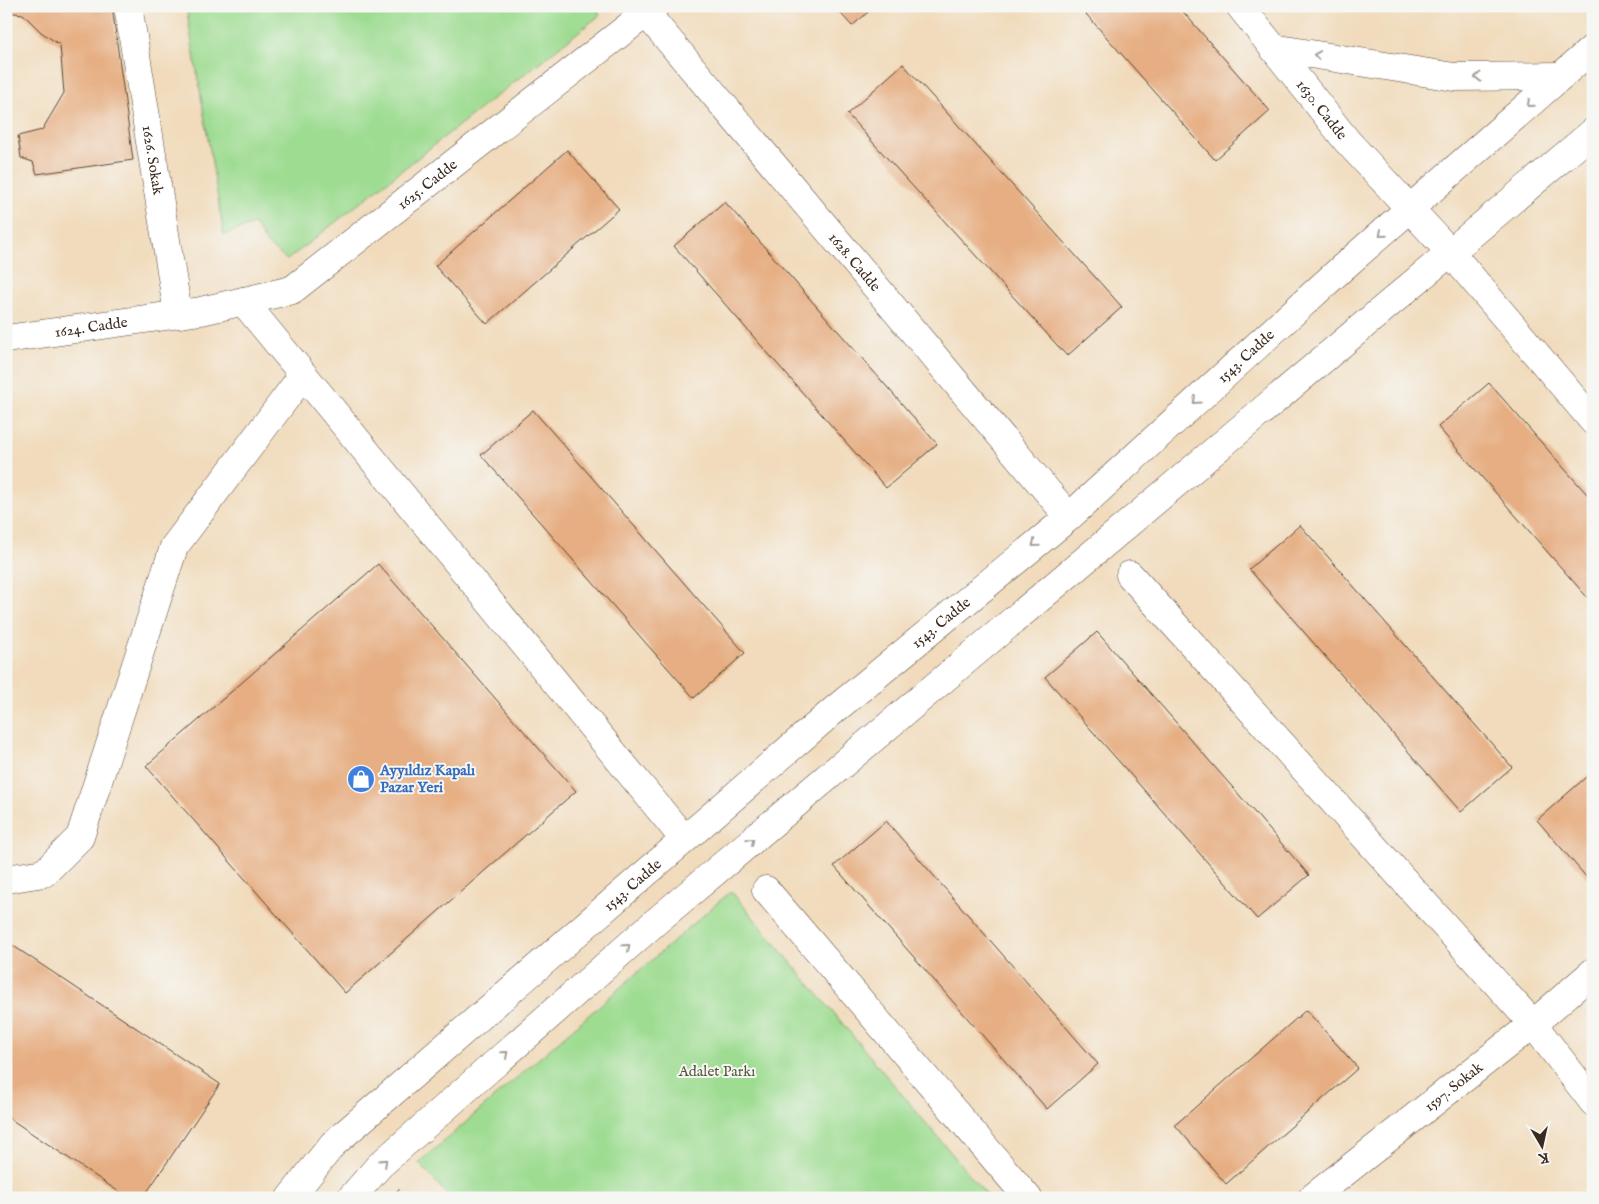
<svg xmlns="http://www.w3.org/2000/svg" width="1599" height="1204" font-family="'IM FELL English',serif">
<rect width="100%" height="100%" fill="#f6f6f2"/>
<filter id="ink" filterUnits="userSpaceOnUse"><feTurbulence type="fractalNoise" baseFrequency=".02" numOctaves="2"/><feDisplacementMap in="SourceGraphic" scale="10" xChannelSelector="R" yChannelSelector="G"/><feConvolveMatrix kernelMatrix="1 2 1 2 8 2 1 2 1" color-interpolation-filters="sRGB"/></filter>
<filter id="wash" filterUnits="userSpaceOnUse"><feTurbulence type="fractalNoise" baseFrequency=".0096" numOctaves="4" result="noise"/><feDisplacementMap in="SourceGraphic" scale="20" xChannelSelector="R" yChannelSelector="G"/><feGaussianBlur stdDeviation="1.12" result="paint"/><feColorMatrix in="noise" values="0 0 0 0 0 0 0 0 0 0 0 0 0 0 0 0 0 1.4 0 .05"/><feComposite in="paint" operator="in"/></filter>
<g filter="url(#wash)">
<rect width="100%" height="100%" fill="#f1dbbc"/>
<path fill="#9ddc91" stroke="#6c8358" d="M186 6H595L600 15 287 260 268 245 254 224 224 235Z
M731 891 989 1198H450L419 1163Z"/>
<g id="blocks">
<path fill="#e6ae82" d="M6 6H112L133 160 37 174 33 162 21 158 18 136 42 130 64 93 60 45 41 32 23 14 6 12Z
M834 6H875L852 26Z
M1079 6H1178L1270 111 1215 160Z
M903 64 1122 307 1067 356 847 114Z
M567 150 619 209 487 324 435 266Z
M725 202 937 444 886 488 674 246Z
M1489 383 1593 501V604L1438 427Z
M533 410 745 653 694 698 481 455Z
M1300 525 1512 767 1461 812 1249 569Z
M378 564 576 791 345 993 146 766Z
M1097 632 1309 875 1257 919 1045 677Z
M1593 771V875L1588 879 1537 820Z
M886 821 1098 1064 1047 1109 834 866Z
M6 941 220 1084 143 1198H128L6 1116Z
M1306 1010 1358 1068 1226 1184 1175 1125Z"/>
</g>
</g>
<g filter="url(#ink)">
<use href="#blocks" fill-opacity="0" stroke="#564536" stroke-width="1"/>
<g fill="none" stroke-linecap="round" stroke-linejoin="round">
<g stroke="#564536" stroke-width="29">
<g id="minor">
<path id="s1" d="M128 6 178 314"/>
<path id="s2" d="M640 6 1069 517"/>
<path id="s3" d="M1240 6 1347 141 1450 252 1593 421"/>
<path d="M243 301 684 839"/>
<path id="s4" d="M6 339 201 311 292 290 655 6"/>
<path d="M1130 575 1533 1024 1593 1102"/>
<path d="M6 879 44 873 80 837 174 547 303 375"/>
<path d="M766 890 1028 1198"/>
<path id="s5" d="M1312 1198 1533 1024 1593 972"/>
</g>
</g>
<g stroke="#564536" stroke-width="29">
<g id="major">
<path d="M1273 48 1454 77 1561 76"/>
<path id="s6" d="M290 1198 333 1144 833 711 1069 517 1341 269 1593 48"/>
<path d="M351 1198 379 1166 653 924 1593 132"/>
</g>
</g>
<path stroke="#564536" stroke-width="3" stroke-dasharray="1 4" stroke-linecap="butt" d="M398 1190 403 1198"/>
<use href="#minor" stroke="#fff" stroke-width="28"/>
<use href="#major" stroke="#fff" stroke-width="28"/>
</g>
<defs><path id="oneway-chevron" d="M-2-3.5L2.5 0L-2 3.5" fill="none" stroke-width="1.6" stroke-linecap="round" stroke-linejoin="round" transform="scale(1.25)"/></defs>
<g stroke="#a79f9a">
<use href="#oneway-chevron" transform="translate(1317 55) rotate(-171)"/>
<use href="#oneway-chevron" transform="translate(1478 77) rotate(179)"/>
<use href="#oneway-chevron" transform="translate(1530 104) rotate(139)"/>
<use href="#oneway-chevron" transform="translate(1382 234) rotate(139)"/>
<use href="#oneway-chevron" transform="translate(1196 401) rotate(138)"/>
<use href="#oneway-chevron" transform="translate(1035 544) rotate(141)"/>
<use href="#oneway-chevron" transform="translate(751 841) rotate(-40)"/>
<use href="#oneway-chevron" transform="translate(627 947) rotate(-41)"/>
<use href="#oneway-chevron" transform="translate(505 1054) rotate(-41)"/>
<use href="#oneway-chevron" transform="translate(384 1162) rotate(-43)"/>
</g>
</g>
<defs>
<g id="shop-disc" transform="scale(1.4375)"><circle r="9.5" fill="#3f7fe0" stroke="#f6f6f2"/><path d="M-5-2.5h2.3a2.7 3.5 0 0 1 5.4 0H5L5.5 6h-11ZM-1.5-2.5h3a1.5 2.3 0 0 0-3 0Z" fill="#fff"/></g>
</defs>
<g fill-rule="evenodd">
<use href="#shop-disc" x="361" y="779"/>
</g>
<g text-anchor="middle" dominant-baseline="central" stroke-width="4" stroke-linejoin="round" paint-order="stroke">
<g font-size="15" fill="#3b2a1e" stroke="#f6f6f2">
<text stroke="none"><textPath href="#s3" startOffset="132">1630. Cadde</textPath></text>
<text stroke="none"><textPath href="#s1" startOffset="156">1626. Sokak</textPath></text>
<text stroke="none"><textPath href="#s4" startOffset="462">1625. Cadde</textPath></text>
<text stroke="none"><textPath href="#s2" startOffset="334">1628. Cadde</textPath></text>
<text stroke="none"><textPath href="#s4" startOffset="86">1624. Cadde</textPath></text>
<text stroke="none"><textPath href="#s6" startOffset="1275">1543. Cadde</textPath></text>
<text stroke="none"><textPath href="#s6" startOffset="870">1543. Cadde</textPath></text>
<text stroke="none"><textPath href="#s6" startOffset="465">1543. Cadde</textPath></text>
<text stroke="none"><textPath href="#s5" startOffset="180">1597. Sokak</textPath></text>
</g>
<g font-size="15" font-weight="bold" fill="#366cbe" stroke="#f6f6f2" text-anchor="start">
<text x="380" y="770">Ayyıldız Kapalı<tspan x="380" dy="17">Pazar Yeri</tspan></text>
</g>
<g font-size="15" fill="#54563b" stroke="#f6f6f2">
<text x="717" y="1071">Adalet Parkı</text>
</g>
</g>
<rect width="1599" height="1204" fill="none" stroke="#f6f6f2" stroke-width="25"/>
<g transform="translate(1542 1146) rotate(171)" stroke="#f6f6f2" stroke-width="4" paint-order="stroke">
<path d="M0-4L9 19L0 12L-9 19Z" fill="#3b2a1e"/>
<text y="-8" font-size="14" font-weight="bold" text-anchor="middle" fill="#3b2a1e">K</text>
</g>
</svg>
